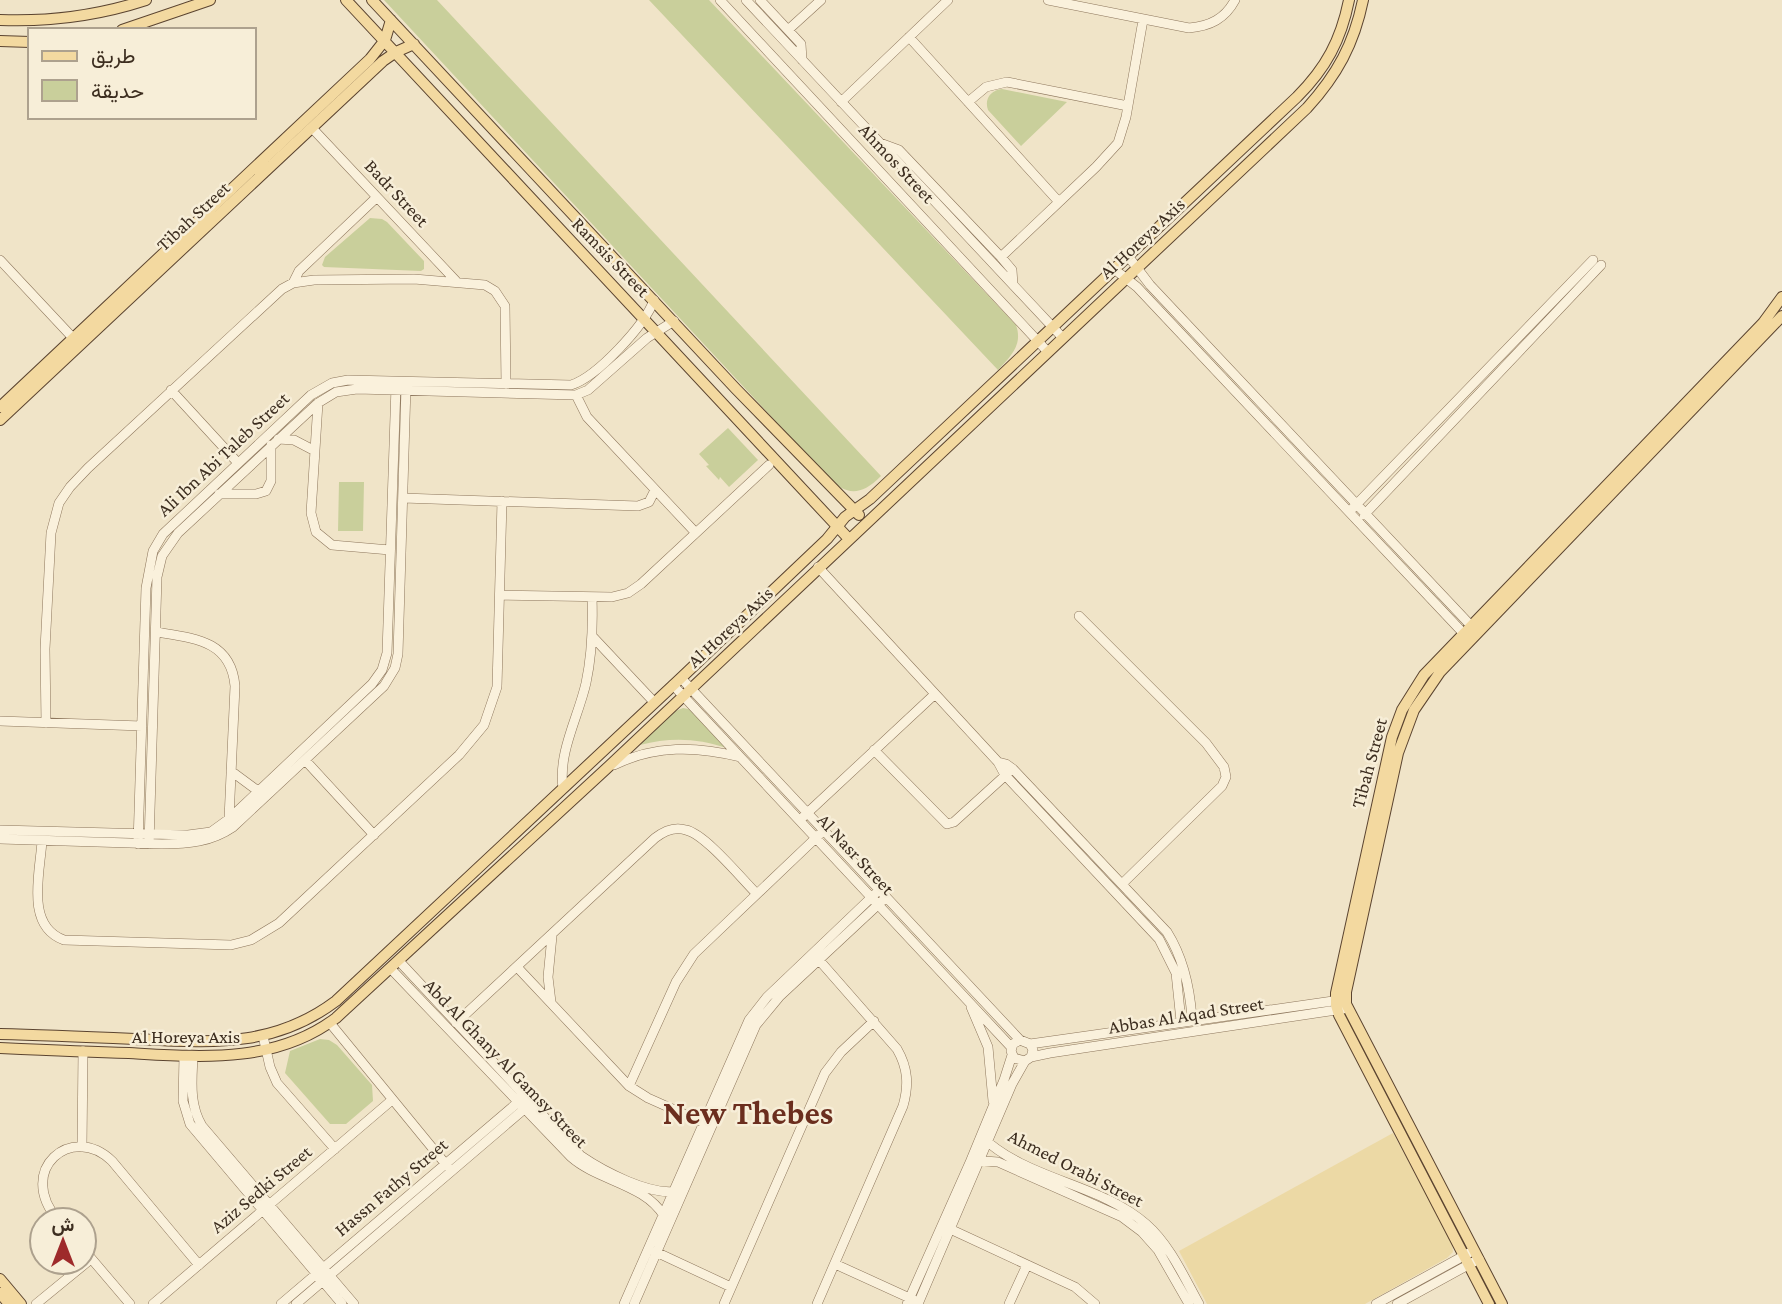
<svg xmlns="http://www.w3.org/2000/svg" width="1782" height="1304" font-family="'Crimson Pro',Vazirmatn,serif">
<rect width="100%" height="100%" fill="#f0e4c8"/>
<path fill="#c9cf9b" d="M384 0H437L881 476C848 510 832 480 806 454Z
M649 0H709L1016 325C1023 345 1011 356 998 370Z
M1002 89 1067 102 1021 146 988 110C984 99 991 90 1002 89Z
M370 218 382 219 387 222 424 261V269L421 271 324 267 322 265 325 257Z
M728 428 758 460 729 487 720 477 719 480 706 466 709 465 699 454Z
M339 482H364L363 531H338Z
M683 708 693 710 727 748C697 738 670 737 640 745L673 712Z
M320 1039 329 1040 337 1045 372 1085 373 1101 346 1124H330L285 1073 290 1051Z"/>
<path fill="#ecd9a5" d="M1393 1133 1452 1242 1453 1252 1447 1258 1365 1304H1207L1179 1251Z"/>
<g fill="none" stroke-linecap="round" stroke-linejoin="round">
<g stroke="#8d765c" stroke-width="10">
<path id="minor" d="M720 0 1047 351
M746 0 1062 337
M760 0 801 44 802 60
M1048 0 1189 28C1210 26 1225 19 1235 0
M788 30 821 0
M909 37 1059 202
M841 102 948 0
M968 102 986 87 1007 82 1128 106
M312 128 456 281
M880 143 899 150 1001 257 1012 270 1013 285
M1128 256 1150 285 1476 631
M1001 257 1096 167 1118 143 1126 117 1143 20
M0 260 73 338
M1114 269 1137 287 1466 636
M293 283 299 271 377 197
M171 390 238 463
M576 395 587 417 695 532
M318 403 311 513 316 532 332 545 390 550
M278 439 294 440 315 451
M219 494H256L266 491 271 481V445
M403 498 638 506 649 502 655 490
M1353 508 1593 260
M1364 515 1601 265
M818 567 998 762 1005 775 1159 939 1176 973 1181 1021
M500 595 612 597 628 593 641 584 769 465
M1079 616 1206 743 1224 767 1226 777 1222 786 1123 883
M156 632C193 638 231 640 235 686L229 819
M592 636 654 702
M681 678 1020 1040
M673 685 1012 1048
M0 721 142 726
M46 723 45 649 51 533 59 503 70 487 88 468 282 289 293 283 314 280 414 279 485 285 495 291 505 306 506 384
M874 750 947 824 954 822 1008 773
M305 760 374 835
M998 762 1006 764 1013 769 1167 932C1184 959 1190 988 1192 1019
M614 765C655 745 696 746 740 757
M231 771 258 791
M563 788C558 752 578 718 586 683 592 655 593 626 592 597
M803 817 935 694
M0 830 188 835 211 832 229 819 372 684 382 670 387 653 396 386
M0 839 162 844C188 844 211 842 233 827L384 686 395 668 398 654 406 386
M42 841C40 873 25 926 64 940L231 945 251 940 279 923 459 755 484 725 497 687 502 501
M138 844 146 588 153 551 163 534 311 395 332 383 348 380 571 385C597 377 645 325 654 300
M149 844 157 577 162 556 178 533 318 403 336 392 357 389 576 395 588 390 647 338 674 321
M399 961 581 1156C603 1171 650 1196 677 1191
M517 967 629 1086 648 1098 704 1123
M391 969 571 1157C598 1181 645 1184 664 1216
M551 1002 548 977 552 936
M971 1007 988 1047 993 1101
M330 1023 448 1167
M456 1023 655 838C664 831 674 826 686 830 705 834 741 878 756 893
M263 1036 270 1067 277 1083 335 1149
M1030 1044 1340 1000
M184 1056 183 1101 190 1124 342 1304
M193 1056C192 1081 189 1104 202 1126L354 1304
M1031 1057 1033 1050 1030 1044 1020 1040 1013 1044 1011 1051 1014 1058 1025 1061 1031 1057 1050 1053 1343 1009
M629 1086 676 982 694 954 820 834
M981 1136C1026 1180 1099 1183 1146 1224 1170 1245 1184 1277 1199 1304
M82 1147 83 1051
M971 1160 998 1162 1122 1217 1142 1232 1158 1250 1189 1304
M58 1220C15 1170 72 1122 112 1161L199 1265
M950 1229 1075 1287 1095 1304
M84 1250 130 1304
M656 1252 731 1287
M835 1264 914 1300
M36 1304 91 1259
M153 1304 392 1100
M281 1304 523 1098
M296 1304 529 1105
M624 1304 749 1020 767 997 875 894
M634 1304 756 1025 780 996 882 901
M724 1304 825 1073 841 1052 874 1021
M817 1304 903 1106C909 1085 908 1068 897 1049L819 960
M907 1304 971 1160 1004 1080 1012 1055
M918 1304 1012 1084 1025 1061
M1009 1304 1027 1265
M1376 1304 1469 1253
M1397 1304 1479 1259"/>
</g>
<g stroke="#5b4430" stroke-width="12">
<path id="major" d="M346 0 849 539
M372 0 736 389 859 515
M0 20C51 22 97 16 146 0
M122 30 210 0
M0 41 30 42
M0 407 370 59 385 40 391 20
M0 420 383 61 396 52 414 44
M0 1034C45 1035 90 1037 135 1039 210 1042 272 1049 336 1001L681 678 827 539 845 517 870 499 1297 97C1326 68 1341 40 1349 0
M0 1048C43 1050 86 1052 129 1053 201 1057 275 1064 336 1018L606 769 1307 108C1337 75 1354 44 1363 0
M0 1279 21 1304
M0 1293 9 1304
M1489 1304 1339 1015 1336 1005V993L1392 737 1402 710 1424 675 1763 323 1782 297
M1502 1304 1346 1004V992L1398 753 1414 710 1440 672 1782 316"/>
</g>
<use href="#minor" stroke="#faf1dc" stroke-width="9"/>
<use href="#major" stroke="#f3d9a0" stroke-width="10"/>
</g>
<g text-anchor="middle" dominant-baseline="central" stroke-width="5" stroke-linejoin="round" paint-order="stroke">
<g font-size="19" fill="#3d2e20" stroke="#f7eed8">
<text transform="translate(897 163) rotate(47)">Ahmos Street</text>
<text transform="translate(397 193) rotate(47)">Badr Street</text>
<text transform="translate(193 216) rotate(-43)">Tibah Street</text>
<text transform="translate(1142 238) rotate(-43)">Al Horeya Axis</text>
<text transform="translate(611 257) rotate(46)">Ramsis Street</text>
<text transform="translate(223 454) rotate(-43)">Ali Ibn Abi Taleb Street</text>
<text transform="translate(730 627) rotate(-43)">Al Horeya Axis</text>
<text transform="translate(1369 763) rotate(-75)">Tibah Street</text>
<text transform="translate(856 854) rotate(47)">Al Nasr Street</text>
<text transform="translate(1186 1015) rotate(-9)">Abbas Al Aqad Street</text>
<text x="186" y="1036">Al Horeya Axis</text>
<text transform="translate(506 1063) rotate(46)">Abd Al Ghany Al Gamsy Street</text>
<text transform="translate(1076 1168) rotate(27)">Ahmed Orabi Street</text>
<text transform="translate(391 1187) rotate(-40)">Hassn Fathy Street</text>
<text transform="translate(261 1189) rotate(-40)">Aziz Sedki Street</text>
</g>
<g font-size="33" font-weight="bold" fill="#6b2e1e" stroke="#f7eed8">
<text x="748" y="1112">New Thebes</text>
</g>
</g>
<rect x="28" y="28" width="228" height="91" fill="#f7eed8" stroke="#ada18e" stroke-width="2"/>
<rect x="42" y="51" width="35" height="10" fill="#f3d9a0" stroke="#ada18e" stroke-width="2"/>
<text x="91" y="63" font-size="21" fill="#3d2e20">طريق</text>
<rect x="42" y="80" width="35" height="21" fill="#c9cf9b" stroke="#ada18e" stroke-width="2"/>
<text x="91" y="98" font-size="21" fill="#3d2e20">حديقة</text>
<g transform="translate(63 1241)"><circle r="33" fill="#f7eed8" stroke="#ada18e" stroke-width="2"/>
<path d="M0-5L12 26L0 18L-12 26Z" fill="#9e2a2b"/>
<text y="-10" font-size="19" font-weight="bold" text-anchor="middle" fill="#3d2e20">ش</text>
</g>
</svg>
